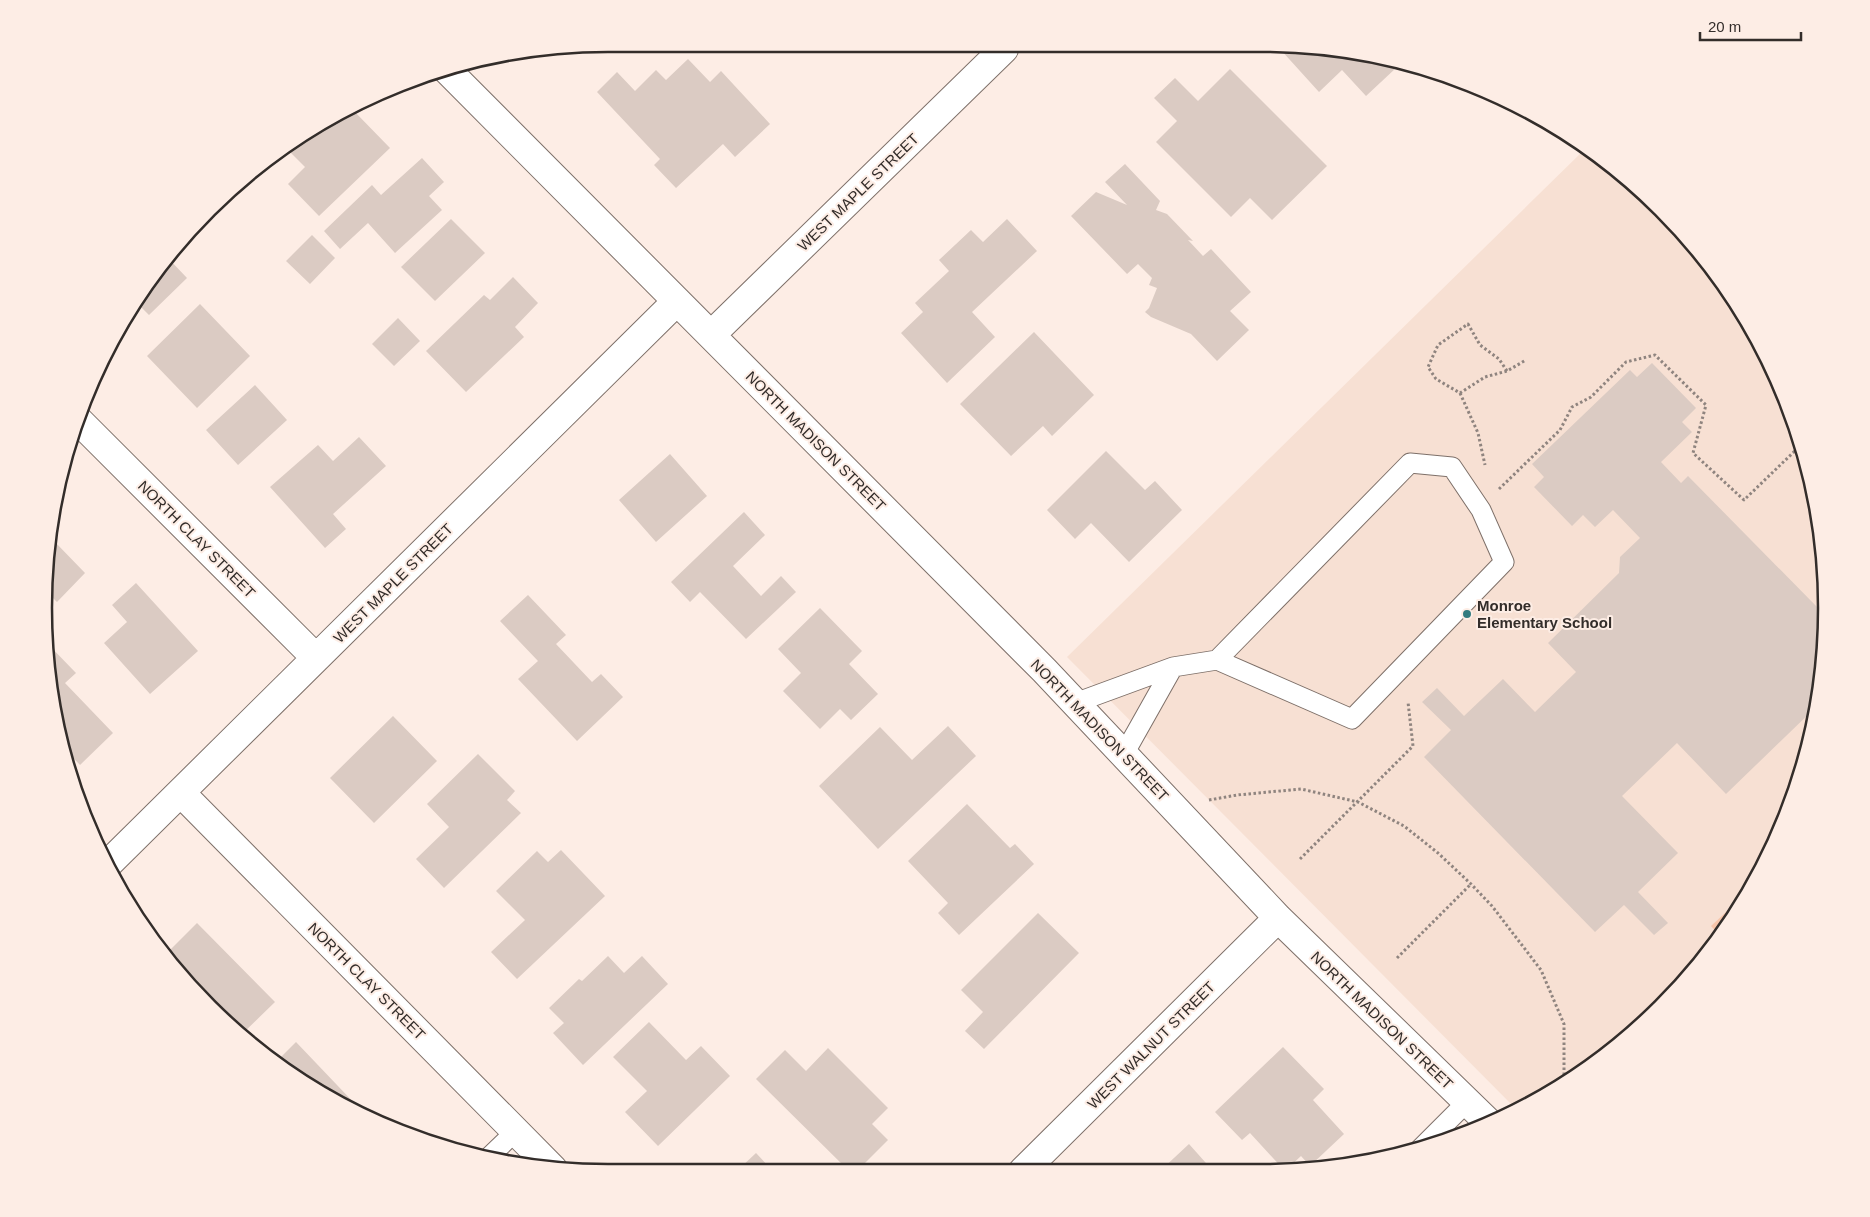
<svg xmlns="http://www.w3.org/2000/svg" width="1870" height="1217" font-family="Helvetica,sans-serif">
<defs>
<pattern id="park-dots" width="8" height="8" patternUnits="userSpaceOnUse" patternTransform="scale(1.25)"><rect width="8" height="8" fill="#f7c5aa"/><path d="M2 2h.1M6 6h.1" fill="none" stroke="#d4aa92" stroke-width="1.8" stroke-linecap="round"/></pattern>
</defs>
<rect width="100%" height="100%" fill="#fdede5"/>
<path fill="#f7e0d3" d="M1584 150 1634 184 1709 264 1768 358 1807 462 1825 571 1821 682 1796 790 1751 891 1686 981 1606 1056 1518 1111 1067 657Z"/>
<path fill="url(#park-dots)" d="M1752 888 1751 891 1719 935 1711 926Z"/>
<path fill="#dbcbc3" d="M1280 49H1335L1388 59 1396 68 1366 96 1342 70 1319 92Z
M688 59 710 82 721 71 770 124 735 157 723 144 676 188 654 165 660 159 597 92 617 72 635 91 656 70 666 80Z
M1230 69 1327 166 1272 220 1250 198 1231 217 1156 142 1177 121 1154 98 1175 78 1198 101Z
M353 110 390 148 319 216 288 184 305 167 288 150 306 134Z
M422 158 444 182 429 196 442 210 395 253 368 223 340 249 324 231 372 185 381 195Z
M1125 164 1160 201 1156 210 1167 214 1193 241 1188 240 1203 256 1211 249 1251 292 1230 311 1249 330 1217 361 1191 334 1151 317 1145 312 1149 308 1157 288 1149 285 1152 278 1138 264 1127 274 1071 216 1096 192 1127 205 1105 182Z
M451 219 485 253 435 301 401 267Z
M1007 219 1037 251 972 312 995 337 947 383 901 333 923 312 915 303 949 271 939 260 971 230 983 242Z
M312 235 335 258 310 284 286 261Z
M167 257 187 278 149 315 136 302Z
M513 277 538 303 515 327 524 337 466 392 426 351 484 295 490 300Z
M200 304 250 356 197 408 147 356Z
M398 318 420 341 394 366 372 344Z
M1034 332 1094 395 1052 436 1043 426 1011 456 960 404Z
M1652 363 1696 408 1682 422 1692 432 1661 462 1681 483 1688 476 1819 609 1824 604 1821 682 1816 707 1726 794 1677 743 1622 796 1678 853 1638 892 1668 923 1654 935 1624 905 1595 932 1424 757 1451 730 1422 702 1437 688 1464 716 1503 679 1535 712 1576 672 1548 643 1619 573 1620 557 1640 538 1613 510 1595 527 1583 515 1572 526 1534 487 1544 477 1532 464 1630 370 1637 377Z
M255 385 287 420 238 465 206 430Z
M359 437 386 466 333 514 346 529 325 548 270 487 318 445 333 461Z
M1106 451 1145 490 1155 481 1182 510 1129 562 1091 523 1075 539 1047 510Z
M670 454 707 496 656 542 619 500Z
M744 512 765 535 733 566 761 596 781 576 796 592 746 639 700 592 690 602 671 582Z
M55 542 85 573 57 602 45 590V572L50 547Z
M136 583 198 651 150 694 104 643 127 622 112 605Z
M528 595 566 635 556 644 592 682 601 674 623 697 577 741 518 679 538 661 500 621Z
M820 608 862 651 849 664 878 694 851 720 840 709 820 729 783 691 801 673 778 649Z
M45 641 76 673 65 683 113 733 80 765 61 745Z
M393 716 437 761 374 823 330 778Z
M948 726 976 756 878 849 819 786 880 727 912 760Z
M478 754 515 791 507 800 521 813 444 888 416 859 449 827 427 804Z
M967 804 1010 848 1015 844 1034 864 959 935 938 913 948 903 908 861Z
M561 850 605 896 517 979 491 952 525 920 496 891 537 851 548 862Z
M1038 913 1079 953 984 1049 965 1031 983 1012 961 990Z
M197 923 275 1002 240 1036 184 981 165 955Z
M608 956 624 973 642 956 668 984 583 1065 553 1033 564 1023 549 1008 579 979 582 981Z
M649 1022 686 1060 701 1046 730 1076 658 1146 625 1112 647 1091 613 1057Z
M296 1042 357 1106 353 1109 295 1078 275 1063Z
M1283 1047 1324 1089 1313 1100 1344 1134 1310 1166 1301 1156 1285 1171 1250 1133 1242 1140 1215 1112Z
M828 1048 888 1108 872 1124 888 1140 858 1170H848L756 1079 785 1050 806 1071Z
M1189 1144 1214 1172 1160 1171Z
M756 1153 772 1170 739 1169Z"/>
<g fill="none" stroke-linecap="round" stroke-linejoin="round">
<g stroke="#7e7069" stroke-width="21">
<path id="lane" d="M1075 703 1173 667 1217 660 1352 719 1504 562 1481 510 1452 467 1410 463 1217 660
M1124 754 1173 667
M1420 1149 1466 1103
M490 1156 516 1131"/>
</g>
<g stroke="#7e7069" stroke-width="30">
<path id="street" d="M446 69 1044 670 1278 918 1489 1123
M711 335 1004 49
M77 419 316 658
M181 793 553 1169
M108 864 677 301
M1023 1171 1278 918"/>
</g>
<path stroke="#8f847f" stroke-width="3" stroke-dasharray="2.5 2.5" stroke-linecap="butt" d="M1507 371 1499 359 1480 345 1468 324 1438 345 1428 367 1436 379 1460 393 1485 377 1507 371 1526 360
M1460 393 1478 433 1485 465
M1499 489 1560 430 1572 407 1591 397 1626 362 1655 355 1706 405 1693 453 1744 500 1801 445
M1209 800 1237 795 1301 789 1358 802 1404 826 1438 853 1471 884 1492 906 1541 970 1564 1024V1082
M1300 859 1413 746 1408 702
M1397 958 1471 884"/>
<use href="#lane" stroke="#fff" stroke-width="19"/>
<use href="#street" stroke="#fff" stroke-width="28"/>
</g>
<circle fill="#327b7f" stroke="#fdede5" stroke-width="2" cx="1467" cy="614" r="5"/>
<g text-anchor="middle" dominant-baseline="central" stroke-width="4" stroke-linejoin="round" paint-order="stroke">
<g font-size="15" fill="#332d2a" stroke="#fdede5">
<text transform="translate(858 192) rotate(-44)">WEST MAPLE STREET</text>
<text transform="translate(816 441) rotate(45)">NORTH MADISON STREET</text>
<text transform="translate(197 539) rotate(45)">NORTH CLAY STREET</text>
<text transform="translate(393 583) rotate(-45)">WEST MAPLE STREET</text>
<text transform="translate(1100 730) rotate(46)">NORTH MADISON STREET</text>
<text transform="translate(367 981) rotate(45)">NORTH CLAY STREET</text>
<text transform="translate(1382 1020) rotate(44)">NORTH MADISON STREET</text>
<text transform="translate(1151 1045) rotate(-45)">WEST WALNUT STREET</text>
</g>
<g font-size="15" font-weight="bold" fill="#332d2a" stroke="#fdede5" text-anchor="start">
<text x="1477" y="605">Monroe<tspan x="1477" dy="17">Elementary School</tspan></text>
</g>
</g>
<path d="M0 0H1870V1217H0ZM608 52H1262A556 556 0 0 1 1818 608V608A556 556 0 0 1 1262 1164H608A556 556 0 0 1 52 608V608A556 556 0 0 1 608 52Z" fill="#fdede5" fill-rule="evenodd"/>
<path fill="none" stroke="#332d2a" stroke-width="2.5" d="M608 52H1262A556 556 0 0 1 1818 608V608A556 556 0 0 1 1262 1164H608A556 556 0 0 1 52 608V608A556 556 0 0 1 608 52Z"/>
<path d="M1700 32v8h101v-8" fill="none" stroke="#332d2a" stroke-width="2.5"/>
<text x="1708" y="32" font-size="15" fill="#332d2a" stroke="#fdede5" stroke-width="4" paint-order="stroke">20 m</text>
</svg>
